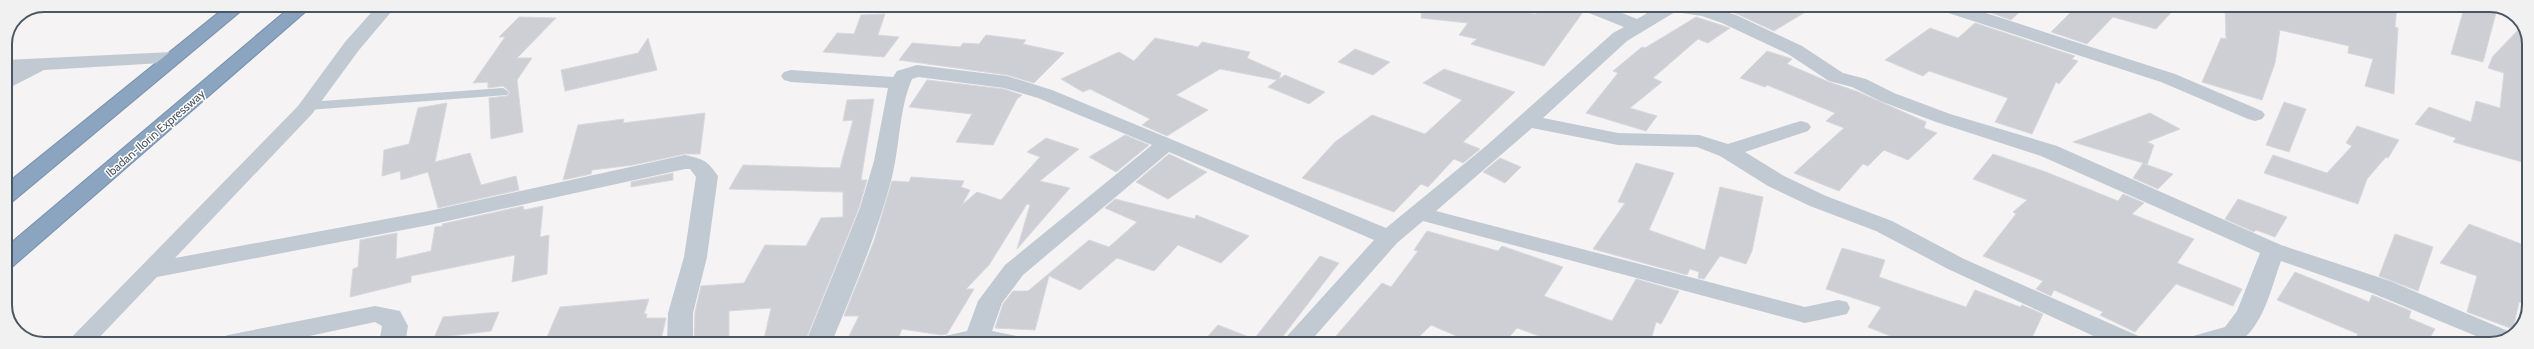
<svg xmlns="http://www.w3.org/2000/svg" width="2534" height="349" font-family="Cabin,sans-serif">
<rect width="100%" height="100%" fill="#f5f3f3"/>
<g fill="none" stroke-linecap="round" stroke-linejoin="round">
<path stroke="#90daee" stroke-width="7" d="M699 5 728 8"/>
</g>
<path fill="#cdcfd5" stroke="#d7d9de" d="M1422 5H1442L1446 12H1458L1462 5H1483L1536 14 1545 5H1575L1583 12 1544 66 1471 44 1477 39 1459 35 1468 23 1421 18Z
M1712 5H1817L1774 31 1737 14Z
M1997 5H2027L2011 20 1989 12Z
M2078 5H2178L2156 29 2113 17 2087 44 2051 32Z
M2225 5H2397L2395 27 2398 28 2394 94 2365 86 2373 59 2348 53 2349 46 2280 30 2275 63 2262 100 2202 82 2221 38 2226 39Z
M2465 5H2484L2497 9 2483 62 2451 54Z
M885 14 878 35 899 37 884 57 823 52 837 33 854 34 861 15Z
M519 17 556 18 517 58H532L517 80 523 132 491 139 489 98 507 96 510 92 503 86 488 88V82L473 83 505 37H499Z
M1696 17 1730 28 1708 43 1698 39 1653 78 1662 82 1630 108 1657 116 1646 131 1586 113 1618 73 1613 71 1642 47 1645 48Z
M1975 23 2075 56 2072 59 2078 61 2059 84 2056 82 2032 134 1995 122 2008 98 1929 71 1923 76 1885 60 1930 28 1958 38Z
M2522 26 2529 40V130L2522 162 2453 142 2456 138 2415 124 2429 107 2471 122 2476 101 2500 108 2504 73 2488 68 2493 56Z
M986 35 1026 40 1023 44 1064 53 1034 83 1007 75 899 60 912 43 960 47 963 43 979 44Z
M648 38 657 70 565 91 561 70 638 53Z
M1155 38 1198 47 1202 42 1250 52 1247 58 1281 73 1279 79 1285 75 1325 92 1309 104 1268 87 1277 80 1220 69 1176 95 1208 110 1167 136 1142 125 1150 119 1090 89 1083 92 1061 79 1119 52 1134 61Z
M1355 49 1390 62 1373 75 1338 62Z
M1767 51 1792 59 1787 64 1829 82 1856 91 1926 122 1924 128 1937 133 1908 160 1884 150 1868 166 1863 164 1839 191 1794 173 1844 128 1826 121 1835 113 1767 85 1765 87 1740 78Z
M1444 69 1515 92 1463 142 1480 149 1463 163 1454 159 1428 187 1421 184 1394 212 1302 178 1335 142 1372 115 1425 134 1462 100 1423 83Z
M927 80 1004 89 1022 95 1017 99 993 145 956 142 972 114 909 107Z
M874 99 861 180H867L859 208 804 344H763L771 308 729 311V344H694L695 312 701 286 744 283 765 245 806 246 821 218 843 217V192L729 189 743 165 840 168 853 120 843 121 847 100Z
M2284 102 2306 109 2289 152 2266 145Z
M447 103 435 162 470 153 481 185 516 176 519 190 438 208 428 172 401 180 400 171 382 176 384 150 409 144 418 108Z
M705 113 700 154H685L633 165 592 170 591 174 563 180 578 125 624 119 623 123Z
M2150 113 2180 129 2147 142 2154 145 2147 165 2145 164 2173 174 2158 189 2133 178 2143 163 2073 142Z
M2357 126 2399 140 2388 158 2386 157 2367 179 2358 204 2264 173 2273 155 2327 173 2352 146 2346 143Z
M1125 135 1149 145 1116 172 1089 157Z
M1046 138 1079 149 1040 181 1070 188 1017 249 1030 205 1027 204 989 265 966 289H974L947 334 941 335 902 329 896 344H845L859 316H844L874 241 892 181 909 182 911 177 964 181 961 187 970 190 962 205 977 192 1001 200 1040 157 1027 152Z
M1169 154 1207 172 1168 199 1136 182Z
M1993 154 2046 172 2118 201 2123 194 2144 203 2132 214 2194 239 2177 263 2242 289 2233 306 2176 284 2135 332 2100 315 2103 312 2054 290 2051 296 2036 289 2043 281 1983 256 2016 214 2013 212 2027 200 1973 179Z
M1500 158 1521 167 1505 183 1483 172Z
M1636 163 1674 173 1649 230 1705 250 1720 187 1763 197 1752 251 1746 264 1720 256 1704 279 1698 278 1699 272 1690 269 1687 275 1593 249 1625 203 1618 202Z
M673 173V180L631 187V182Z
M1115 199 1195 219 1196 215 1249 236 1221 263 1178 245 1154 271 1117 258 1080 290 1049 276 1035 330 995 328 1003 304 1013 291H1028L1089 240 1109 247 1137 222 1105 208Z
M2238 199 2287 217 2275 237 2256 230 2254 232 2225 219Z
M523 206 524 210 543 206 540 237 549 235 547 274 512 282 515 255 411 276V282L350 297 353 269 358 267 360 240 397 233 396 259 431 251 435 227 443 226 442 224Z
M2469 224 2529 247V306L2519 302 2513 329 2467 312 2477 276 2440 263Z
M1427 231 1498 251 1502 246 1563 267 1544 296 1612 321 1636 279 1679 291 1661 324 1656 322 1650 344H1561L1517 328 1503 344H1475L1431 325 1412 344H1329L1382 283 1391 287 1418 251 1414 250Z
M2395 234 2433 247 2418 291 2379 276Z
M1842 248 1885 260 1879 277 1966 307 1975 290 2020 307 2022 305 2043 314 2029 344H1910L1868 327 1881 307 1826 289Z
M1320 256 1339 263 1277 344H1201L1218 325 1254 339Z
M2295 272 2369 302 2372 295 2411 311 2409 318 2435 329 2426 344H2351L2358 334 2277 300Z
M649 299 644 314H647L646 318H666L660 344H553V337H547L560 307Z
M499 312 491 331 434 338 443 317Z"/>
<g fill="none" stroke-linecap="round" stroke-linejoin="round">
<g stroke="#7690ad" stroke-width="2">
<path id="motorway" d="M228 5H248L13 201 5 203V185Z
M293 5H313L13 266 5 269V248Z"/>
</g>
<path fill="#c1cad2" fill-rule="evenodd" d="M503 88 509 92 507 95 308 110 302 106 308 102Z"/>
<path fill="#c1cad2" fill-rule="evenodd" d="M378 5H397L359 50 312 114 175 258 429 211 685 155C703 159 707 160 718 176L707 257 693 313V344H667L668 313 684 257 696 177 690 169H685L429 225 157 277 93 344H65L298 106 345 42Z
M1443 5H1461L1458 11H1446Z
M1576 5H1602L1637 19 1661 5H1703L1736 15 1802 46 1843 73 1866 79 1894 93 1950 114 2057 146 2281 245 2390 281 2515 334 2493 343 2372 293 2281 261C2272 285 2265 321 2243 339 2232 348 2197 344 2182 344L2186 338 2225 327 2237 311 2260 253 2041 156 1936 122 1880 101 1852 87 1829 81 1788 54 1722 23 1702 16 1675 12 1627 41 1543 118 1618 133 1699 135 1728 144 1794 123 1801 121 1808 123 1811 127 1808 131 1745 152 1784 176 1826 196 1892 221 1964 259 2143 338 2147 344H2111L1948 269 1876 231 1810 206 1768 186 1720 156 1697 147 1618 145 1532 128 1436 211 1805 307 1838 300 1847 302 1850 308 1847 314 1805 323 1423 221 1397 243 1308 344H1280L1374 240 1169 152 1023 275 1002 303 992 331 1027 338 1031 344H932L936 338 967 331 978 301 1005 265 1152 145 1038 98 1004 88 918 77 912 79C899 109 900 145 892 177 877 234 854 289 831 344H805L860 208 874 161 888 88 791 82 784 80 781 76 784 72 791 70 893 77 897 71 917 65 1007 76 1052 90 1386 228 1486 146 1613 33 1624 27 1579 9Z
M1933 5H1961L2175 74 2262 111 2265 115 2262 119 2255 121 2248 119 2161 82 1936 9Z
M172 52 179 54 182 58 179 62 44 70 5 90V76L13 72H5V60Z
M375 306 400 311 408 326 405 344H379L382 326 375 322 272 344H215L219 338 228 335Z"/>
<use href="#motorway" fill="#8ba5c1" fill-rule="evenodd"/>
</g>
<g text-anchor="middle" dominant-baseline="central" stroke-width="3" stroke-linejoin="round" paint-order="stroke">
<g font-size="12" fill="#4a5661" stroke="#fff">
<text transform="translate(155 133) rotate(-41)">Ibadan-Ilorin Expressway</text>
</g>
</g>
<path d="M0 0H2534V349H0ZM44 12H2490A32 32 0 0 1 2522 44V305A32 32 0 0 1 2490 337H44A32 32 0 0 1 12 305V44A32 32 0 0 1 44 12Z" fill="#f1f1f2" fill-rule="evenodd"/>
<path fill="none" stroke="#4a5661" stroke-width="2" d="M44 12H2490A32 32 0 0 1 2522 44V305A32 32 0 0 1 2490 337H44A32 32 0 0 1 12 305V44A32 32 0 0 1 44 12Z"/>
</svg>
